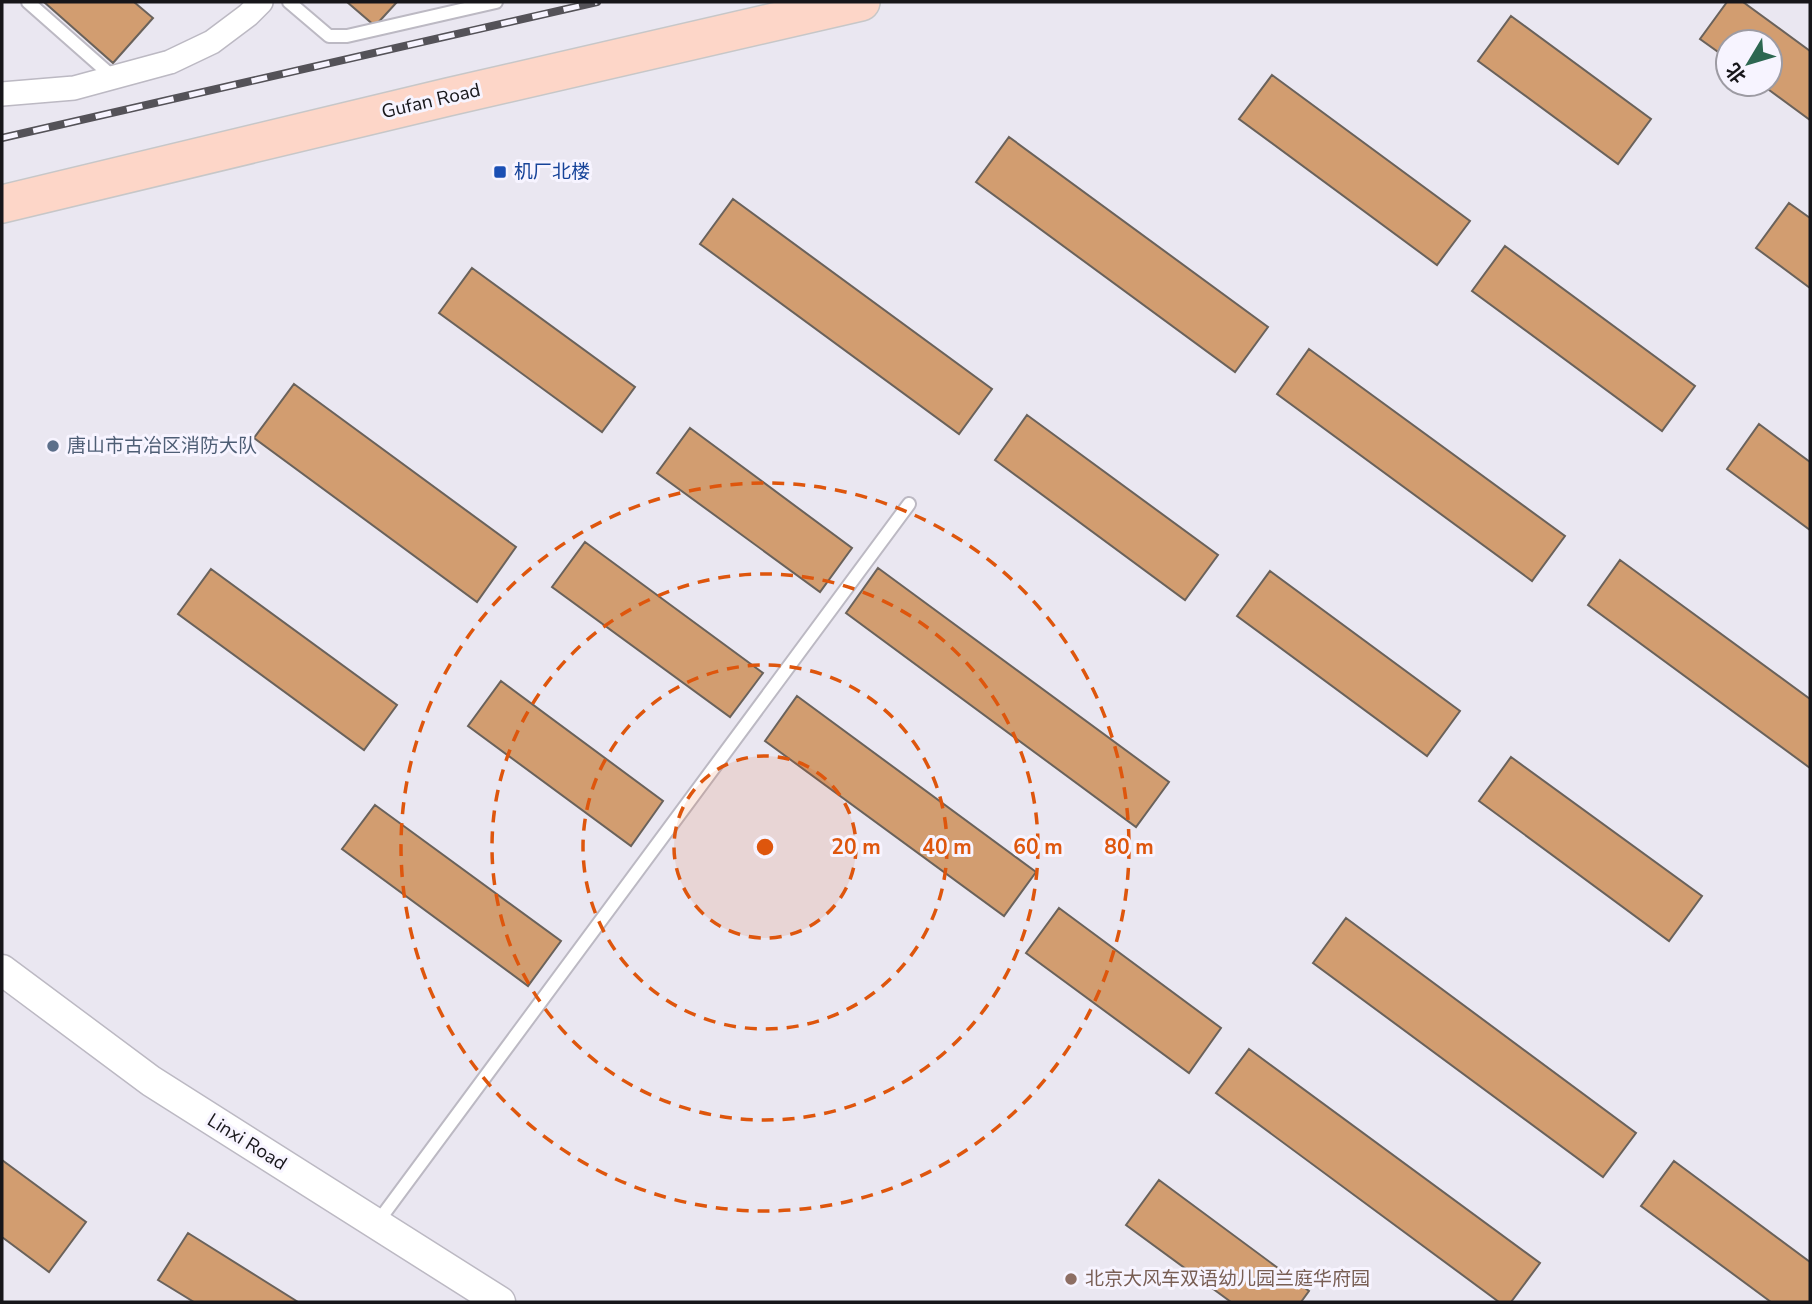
<svg xmlns="http://www.w3.org/2000/svg" width="1812" height="1304" font-family="'Nunito Sans','Noto Sans SC',sans-serif">
<rect width="100%" height="100%" fill="#eae7f1"/>
<path fill="#d29d70" stroke="#6a625b" stroke-width="2" d="M44 2H134L153 18 113 63Z
M347 2H397L375 26Z
M1727 2H1743L1810 51V120L1761 84H1770V42H1728V59L1700 39Z
M1511 16 1651 119 1618 164 1478 61Z
M1272 75 1470 221 1437 265 1239 119Z
M1009 137 1268 327 1235 372 976 182Z
M733 199 992 389 959 434 700 244Z
M1789 203 1810 218V288L1756 248Z
M1505 246 1695 386 1662 431 1472 291Z
M472 268 635 387 602 432 439 313Z
M1309 349 1565 536 1532 581 1277 394Z
M294 384 516 547 477 602 254 438Z
M1027 415 1218 555 1185 600 995 460Z
M1759 424 1810 462V530L1727 469Z
M690 428 852 548 820 592 657 473Z
M585 542 763 673 730 717 552 587Z
M1620 560 1810 699V768L1588 605Z
M878 568 1169 782 1136 827 846 613Z
M211 569 397 705 364 750 178 614Z
M1270 571 1460 711 1427 756 1237 616Z
M501 681 663 801 631 846 468 726Z
M797 696 1036 872 1004 916 765 741Z
M1511 757 1702 896 1669 941 1479 801Z
M375 805 561 941 528 986 342 849Z
M1059 908 1221 1028 1189 1073 1026 953Z
M1346 918 1636 1133 1603 1177 1313 963Z
M1249 1049 1540 1263 1511 1302H1499L1216 1093Z
M2 1160 86 1222 49 1272 2 1237Z
M1674 1161 1810 1262V1302H1771L1641 1206Z
M1159 1180 1309 1291 1301 1302H1231L1126 1225Z
M188 1233 298 1302H194L158 1280Z"/>
<g fill="none" stroke-linecap="round" stroke-linejoin="round">
<g stroke="#bcb9c3" stroke-width="16">
<path id="service" d="M28 2 113 77
M289 2 329 36H347L496 2
M377 1223 909 504"/>
</g>
<g stroke="#bcb9c3" stroke-width="26">
<path id="minor" d="M2 94 74 88 170 62 212 42 248 15 261 2"/>
</g>
<g stroke="#bcb9c3" stroke-width="33">
<path id="tertiary" d="M2 970 151 1081 500 1302"/>
</g>
<g stroke="#c7c7c8" stroke-width="40">
<path id="primary" d="M2 204 448 97 861 2"/>
</g>
<use href="#service" stroke="#fff" stroke-width="12"/>
<use href="#minor" stroke="#fff" stroke-width="23"/>
<use href="#tertiary" stroke="#fff" stroke-width="30"/>
<use href="#primary" stroke="#fdd6c8" stroke-width="37"/>
<g stroke="#545258" stroke-width="8">
<path id="rail" d="M2 138 597 2"/>
</g>
<use href="#rail" stroke="#f7f4ff" stroke-width="5" stroke-dasharray="16" stroke-linecap="butt"/>
</g>
<circle cx="765" cy="847" r="91" fill="#de560d" fill-opacity=".12"/>
<g fill="none" stroke="#de560d" stroke-width="3.5" stroke-dasharray="12 9">
<circle cx="765" cy="847" r="91"/>
<circle cx="765" cy="847" r="182"/>
<circle cx="765" cy="847" r="273"/>
<circle cx="765" cy="847" r="364"/>
</g>
<rect fill="#1a4fb4" stroke="#f7f4ff" stroke-width="2.5" x="493" y="165" width="14" height="14" rx="3.5"/>
<circle fill="#5c6f8a" stroke="#f7f4ff" stroke-width="2.5" cx="53" cy="446" r="7"/>
<circle fill="#8d6e63" stroke="#f7f4ff" stroke-width="2.5" cx="1071" cy="1279" r="7"/>
<g text-anchor="middle" dominant-baseline="central" stroke-width="6" stroke-linejoin="round" paint-order="stroke">
<g font-size="19" fill="#17161a" stroke="#f7f4ff">
<text transform="translate(431 101) rotate(-13)">Gufan Road</text>
<text transform="translate(247 1142) rotate(32)">Linxi Road</text>
</g>
<g font-size="19" fill="#164399" stroke="#f7f4ff" text-anchor="start">
<text x="514" y="172">机厂北楼</text>
</g>
<g font-size="19" fill="#4e5e75" stroke="#f7f4ff" text-anchor="start">
<text x="67" y="446">唐山市古冶区消防大队</text>
</g>
<g font-size="19" fill="#785e54" stroke="#f7f4ff" text-anchor="start">
<text x="1085" y="1279">北京大风车双语幼儿园兰庭华府园</text>
</g>
</g>
<circle cx="765" cy="847" r="10" fill="#de560d" stroke="#f7f4ff" stroke-width="3.5"/>
<g font-size="21" text-anchor="middle" font-weight="bold" fill="#de560d" stroke="#f7f4ff" stroke-width="6" stroke-linejoin="round" paint-order="stroke">
<text x="856" y="854">20 m</text>
<text x="947" y="854">40 m</text>
<text x="1038" y="854">60 m</text>
<text x="1129" y="854">80 m</text>
</g>
<rect width="1812" height="1304" fill="none" stroke="#17161a" stroke-width="7"/>
<g transform="translate(1749 63) rotate(232)"><circle r="33" fill="#f7f4ff" stroke="#9d9ba3" stroke-width="2"/>
<path d="M0-5L12 26L0 18L-12 26Z" fill="#2d6751"/>
<text y="-10" font-size="19" font-weight="bold" text-anchor="middle" fill="#17161a">北</text>
</g>
</svg>
